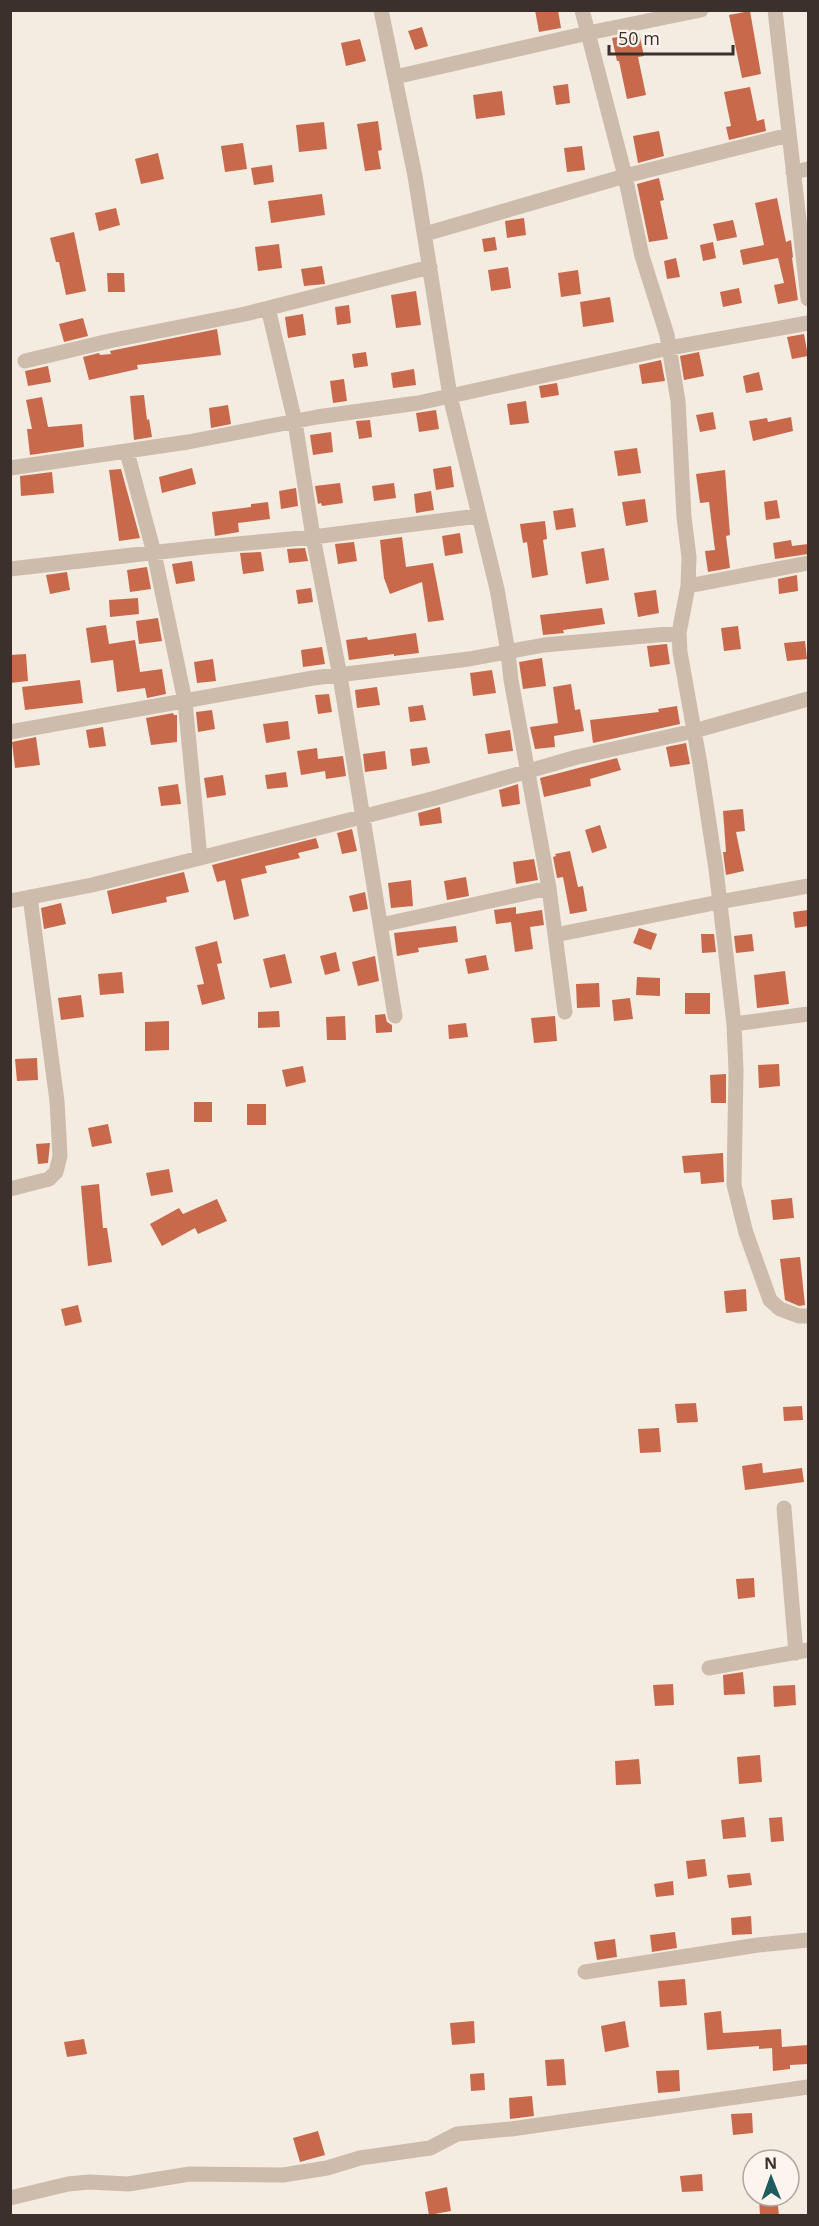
<svg xmlns="http://www.w3.org/2000/svg" width="819" height="2226" font-family="'Open Sans',sans-serif">
<rect width="100%" height="100%" fill="#f4ebe1"/>
<path fill="#c8694b" d="M535 10H558L561 28 539 32Z
M750 11 761 74 742 78 729 15Z
M422 27 428 46 415 50 408 31Z
M639 33 644 56 638 57 646 95 627 99 619 61H617L612 38Z
M360 39 366 61 346 66 341 43Z
M568 84 570 103 556 105 553 86Z
M750 87 757 121 764 119 766 131 729 140 726 127 731 126 724 92Z
M502 91 505 115 476 119 473 95Z
M378 121 382 150 378 151 381 169 365 171 357 124Z
M324 122 327 149 299 152 296 125Z
M659 131 664 156 638 163 633 136Z
M243 143 247 169 225 172 221 146Z
M582 146 585 170 567 172 564 148Z
M158 153 164 179 141 184 135 159Z
M272 165 274 182 254 185 251 168Z
M659 178 664 200 660 201 668 239 649 242 637 184Z
M322 194 325 215 271 223 268 201Z
M777 198 786 242 791 240 793 257 792 258 798 300 778 304 774 285 784 283 778 258 743 265 740 250 764 245 755 203Z
M116 208 120 225 99 231 95 213Z
M524 218 526 235 507 238 505 221Z
M733 220 737 237 717 241 713 224Z
M74 232 86 291 66 295 59 262H56L50 238Z
M495 237 497 250 484 252 482 239Z
M713 242 716 258 703 261 700 245Z
M279 244 282 268 258 271 255 247Z
M676 258 680 277 667 279 664 261Z
M322 266 325 284 304 286 301 269Z
M508 267 511 288 491 291 488 270Z
M578 270 581 294 561 297 558 273Z
M107 273H124L125 292H108Z
M739 288 742 303 723 307 720 292Z
M416 291 421 325 396 328 391 295Z
M610 297 614 322 583 327 580 302Z
M349 305 351 323 337 325 335 307Z
M303 314 306 335 288 338 285 317Z
M83 318 88 336 64 342 59 324Z
M217 329 221 355 137 365 138 369 89 380 83 357 99 353 100 355 111 354 110 351Z
M804 334 808 356 792 359 787 337Z
M366 352 368 366 354 368 352 354Z
M699 352 704 376 684 380 680 356Z
M661 360 665 381 642 384 639 365Z
M48 366 51 382 28 386 25 371Z
M414 369 416 385 393 388 391 373Z
M759 372 763 390 746 393 743 376Z
M344 379 347 401 333 403 330 381Z
M557 383 559 395 541 398 539 386Z
M144 395 147 420 149 419 152 437 134 440 130 396Z
M42 397 48 427 82 424 84 447 30 455 27 429H32L26 400Z
M526 401 529 423 510 425 507 404Z
M228 405 231 424 211 428 209 408Z
M436 410 439 429 419 432 416 413Z
M713 412 716 429 700 432 696 415Z
M791 417 793 431 753 441 749 421 767 418 768 422Z
M370 420 372 437 359 439 356 421Z
M331 432 333 452 313 455 310 435Z
M637 448 641 473 618 476 614 451Z
M451 466 454 487 436 490 433 469Z
M192 468 196 484 162 493 159 477Z
M121 469 140 538 119 541 109 470Z
M725 470 730 535 726 536 730 568 708 572 705 551 715 550 709 502 700 503 696 474Z
M52 472 54 493 21 496 20 476Z
M340 483 343 503 322 506 321 503 318 504 315 486Z
M394 483 396 498 374 501 372 486Z
M296 488 298 506 281 509 279 491Z
M431 491 434 510 416 513 414 494Z
M645 499 648 522 626 526 622 502Z
M777 500 780 518 766 520 764 502Z
M268 502 270 519 238 523 239 532 215 536 212 512 251 507V504Z
M573 508 576 527 556 530 553 511Z
M545 521 547 539 543 540 548 575 532 578 527 542 523 543 520 524Z
M460 533 463 553 445 556 442 536Z
M402 537 406 567 433 563 444 620 428 622 422 582 390 594 384 578 380 540Z
M791 540 792 546 808 544V554L775 559 773 543Z
M354 542 357 561 338 564 335 544Z
M305 548 308 561 289 563 287 549Z
M604 548 609 580 586 584 581 552Z
M261 552 264 571 243 574 240 553Z
M192 561 195 581 176 584 172 564Z
M147 567 151 589 130 592 127 570Z
M67 572 70 590 50 594 46 575Z
M797 575 798 591 779 594 778 579Z
M311 588 313 602 298 604 296 590Z
M656 590 659 613 638 617 634 593Z
M138 598 139 614 110 617 109 600Z
M602 608 605 624 563 630 564 633 543 635 540 615Z
M158 618 162 641 139 644 136 621Z
M106 625 109 644 135 640 140 672 162 669 166 694 147 698 145 688 117 692 113 660 91 663 86 628Z
M738 626 741 649 724 651 721 628Z
M416 633 419 653 394 656V654L349 660 346 640 367 637 368 640Z
M805 641 807 659 787 661 784 643Z
M667 644 670 664 650 667 647 646Z
M322 647 325 664 303 667 301 650Z
M26 654 28 681 10 683V655Z
M542 658 546 686 523 689 519 662Z
M213 659 216 681 197 683 194 662Z
M492 670 496 693 473 696 470 673Z
M80 680 83 703 25 710 22 687Z
M571 684 575 710 580 709 584 731 554 736 555 747 535 749 530 727 558 723 553 687Z
M377 687 380 705 357 708 355 690Z
M329 694 332 712 318 714 315 695Z
M423 705 426 720 410 722 408 707Z
M677 706 680 724 593 743 590 720 659 712 658 709Z
M212 710 215 729 198 732 196 712Z
M173 713 174 715H177V742L151 745 146 718Z
M288 721 290 739 266 743 263 724Z
M103 727 106 746 89 748 86 730Z
M510 730 513 751 488 754 485 734Z
M36 737 40 765 15 768 12 742Z
M686 743 690 764 670 767 666 747Z
M427 747 430 763 412 766 410 749Z
M317 748 318 759 343 756 346 776 326 779 325 771 301 775 297 751Z
M385 751 387 769 365 772 363 754Z
M617 758 621 770 590 779 591 786 544 797 540 778Z
M286 772 288 787 267 789 265 775Z
M223 775 226 795 207 798 204 778Z
M178 784 181 804 161 806 158 787Z
M518 784 520 804 502 807 499 790Z
M440 807 442 823 420 826 418 813Z
M743 809 745 831 736 832 744 871 726 875 723 852H726L723 811Z
M600 825 607 848 592 853 585 830Z
M352 829 357 851 342 854 337 833Z
M316 838 319 848 298 853 300 858 265 866 267 873 241 879 249 916 234 920 225 880 217 882 212 865Z
M570 851 578 887 583 886 587 911 570 914 563 877 557 878 553 857 556 856 555 854Z
M534 859 538 880 516 884 513 862Z
M184 872 189 892 166 897 167 902 112 914 107 891Z
M466 877 469 896 447 900 444 881Z
M411 880 413 906 391 908 388 883Z
M365 892 368 909 353 912 349 896Z
M61 903 66 924 44 929 41 908Z
M516 907V914L542 910 544 925 530 927 533 949 515 952 511 922 496 924 494 910Z
M808 910V926L795 928 793 912Z
M456 926 458 942 418 948 419 952 397 956 394 933Z
M639 928 657 934 651 950 633 943Z
M701 934H714L716 952 702 953Z
M752 934 754 951 736 953 734 936Z
M217 941 222 963 217 964 225 999 202 1005 197 985 204 984 195 947Z
M336 952 340 971 325 975 320 956Z
M285 954 292 983 270 988 263 959Z
M486 955 489 970 468 974 465 959Z
M375 956 379 981 358 986 352 962Z
M785 971 789 1004 757 1008 754 975Z
M122 972 124 993 100 995 98 974Z
M637 977 660 978V996L636 995Z
M599 983 600 1007 577 1008 576 984Z
M685 993H710V1014H685Z
M81 995 84 1017 61 1020 58 998Z
M630 998 633 1019 614 1021 612 1000Z
M279 1011 280 1027 258 1028V1012Z
M385 1014 387 1022 392 1025V1032L376 1033 375 1015Z
M345 1016 346 1040H327L326 1017Z
M555 1016 557 1041 534 1043 531 1018Z
M169 1021V1050L145 1051V1022Z
M466 1023 468 1037 449 1039 448 1025Z
M37 1058 38 1080 17 1081 15 1059Z
M779 1064 780 1086 759 1088 758 1065Z
M303 1066 306 1082 286 1087 282 1070Z
M726 1074V1103H711L710 1075Z
M194 1102H212V1122H194Z
M247 1104H266V1125H247Z
M108 1124 112 1143 92 1147 88 1128Z
M50 1143 48 1163 38 1164 36 1144Z
M723 1153 724 1182 701 1184 700 1172 684 1173 682 1156Z
M169 1169 173 1192 151 1196 146 1173Z
M99 1184 103 1228H107L112 1262 88 1266 81 1186Z
M792 1198 794 1218 773 1220 771 1200Z
M217 1199 227 1221 198 1234 195 1228 162 1246 150 1224 179 1208 183 1214Z
M800 1257 805 1305 799 1306 785 1300 780 1259Z
M746 1289 747 1311 726 1313 724 1291Z
M78 1305 82 1322 65 1326 61 1309Z
M696 1403 698 1422 677 1423 675 1404Z
M802 1406 803 1420 784 1421 783 1407Z
M659 1428 661 1452 640 1453 638 1429Z
M762 1463 763 1473 802 1468 804 1482 745 1490 742 1466Z
M754 1578 755 1597 738 1599 736 1579Z
M743 1672 745 1694 724 1695 723 1675Z
M673 1684 674 1705 655 1706 653 1685Z
M795 1685 796 1705 774 1707 773 1686Z
M760 1755 762 1782 739 1784 737 1757Z
M639 1759 641 1784 616 1785 615 1761Z
M744 1817 746 1837 723 1839 721 1820Z
M782 1817 784 1841 771 1842 769 1818Z
M705 1859 707 1876 688 1879 686 1861Z
M750 1873 752 1885 729 1888 727 1875Z
M673 1881 674 1895 656 1897 654 1884Z
M751 1916 752 1934 732 1935 731 1918Z
M675 1932 677 1948 652 1952 650 1935Z
M615 1939 617 1957 597 1960 594 1942Z
M685 1979 687 2005 660 2007 658 1981Z
M721 2011 723 2033 781 2029 782 2047 808 2045V2064L790 2065V2069L773 2071 772 2048 759 2049V2046L707 2050 704 2013Z
M474 2021 475 2043 452 2045 450 2023Z
M625 2021 629 2047 605 2052 601 2026Z
M84 2039 87 2054 67 2057 64 2042Z
M564 2059 566 2085 547 2086 545 2060Z
M679 2070 680 2091 658 2093 656 2071Z
M484 2073 485 2090 471 2091 470 2074Z
M532 2096 534 2116 510 2119 509 2098Z
M752 2113 753 2133 733 2135 731 2114Z
M318 2131 325 2155 300 2162 293 2138Z
M702 2174 703 2191 682 2192 680 2176Z
M447 2187 451 2211 429 2215 425 2192Z
M759 2196H777L779 2216H760Z"/>
<g fill="none" stroke-linecap="round" stroke-linejoin="round">
<path stroke="#cdbbac" stroke-width="15" d="M381 10 415 176 450 396 497 589 508 652 511 680 549 888 565 1012
M582 10 625 176 642 256 667 335 678 401 684 517 689 557 688 586 679 633 680 652 700 764 716 869 734 1024 736 1071 734 1185 746 1233 770 1300 780 1309 799 1316H808
M775 10 808 299
M395 77 588 33 701 10
M793 172 808 169
M425 234 625 176 789 135
M268 308 295 422 313 537 340 676 395 1016
M25 361 109 341 245 314 430 267
M127 452 154 553 185 701 200 858
M10 468 188 442 317 417 418 403 669 348 808 323
M10 569 203 547 313 537 478 516
M688 586 808 563
M10 732 313 678 469 659 544 645 679 633
M10 901 92 885 200 858 432 799 577 757 694 731 808 699
M381 925 549 888
M555 935 719 902 808 886
M734 1024 808 1014
M10 1189 49 1179 56 1172 60 1156 57 1101 30 897
M784 1508 796 1653
M709 1668 808 1650
M585 1972 758 1945 808 1940
M10 2198 68 2184 89 2182 128 2184 190 2174 283 2175 327 2168 360 2158 430 2148 457 2134 511 2129 808 2087"/>
</g>
<rect width="819" height="2226" fill="none" stroke="#3b302b" stroke-width="24"/>
<g transform="translate(771 2178) rotate(359)"><circle r="28" fill="#fbf5ee" stroke="#aea6a0" stroke-width="1.5"/>
<path d="M0-4.5L10 22L0 15L-10 22Z" fill="#1f5a5e"/>
<text y="-9" font-size="16" font-weight="bold" text-anchor="middle" fill="#3b302b">N</text>
</g>
<path d="M609 45v9h124v-9" fill="none" stroke="#3b302b" stroke-width="3"/>
<text x="618" y="45" font-size="18" fill="#3b302b" stroke="#fbf5ee" stroke-width="4.5" paint-order="stroke">50 m</text>
</svg>
